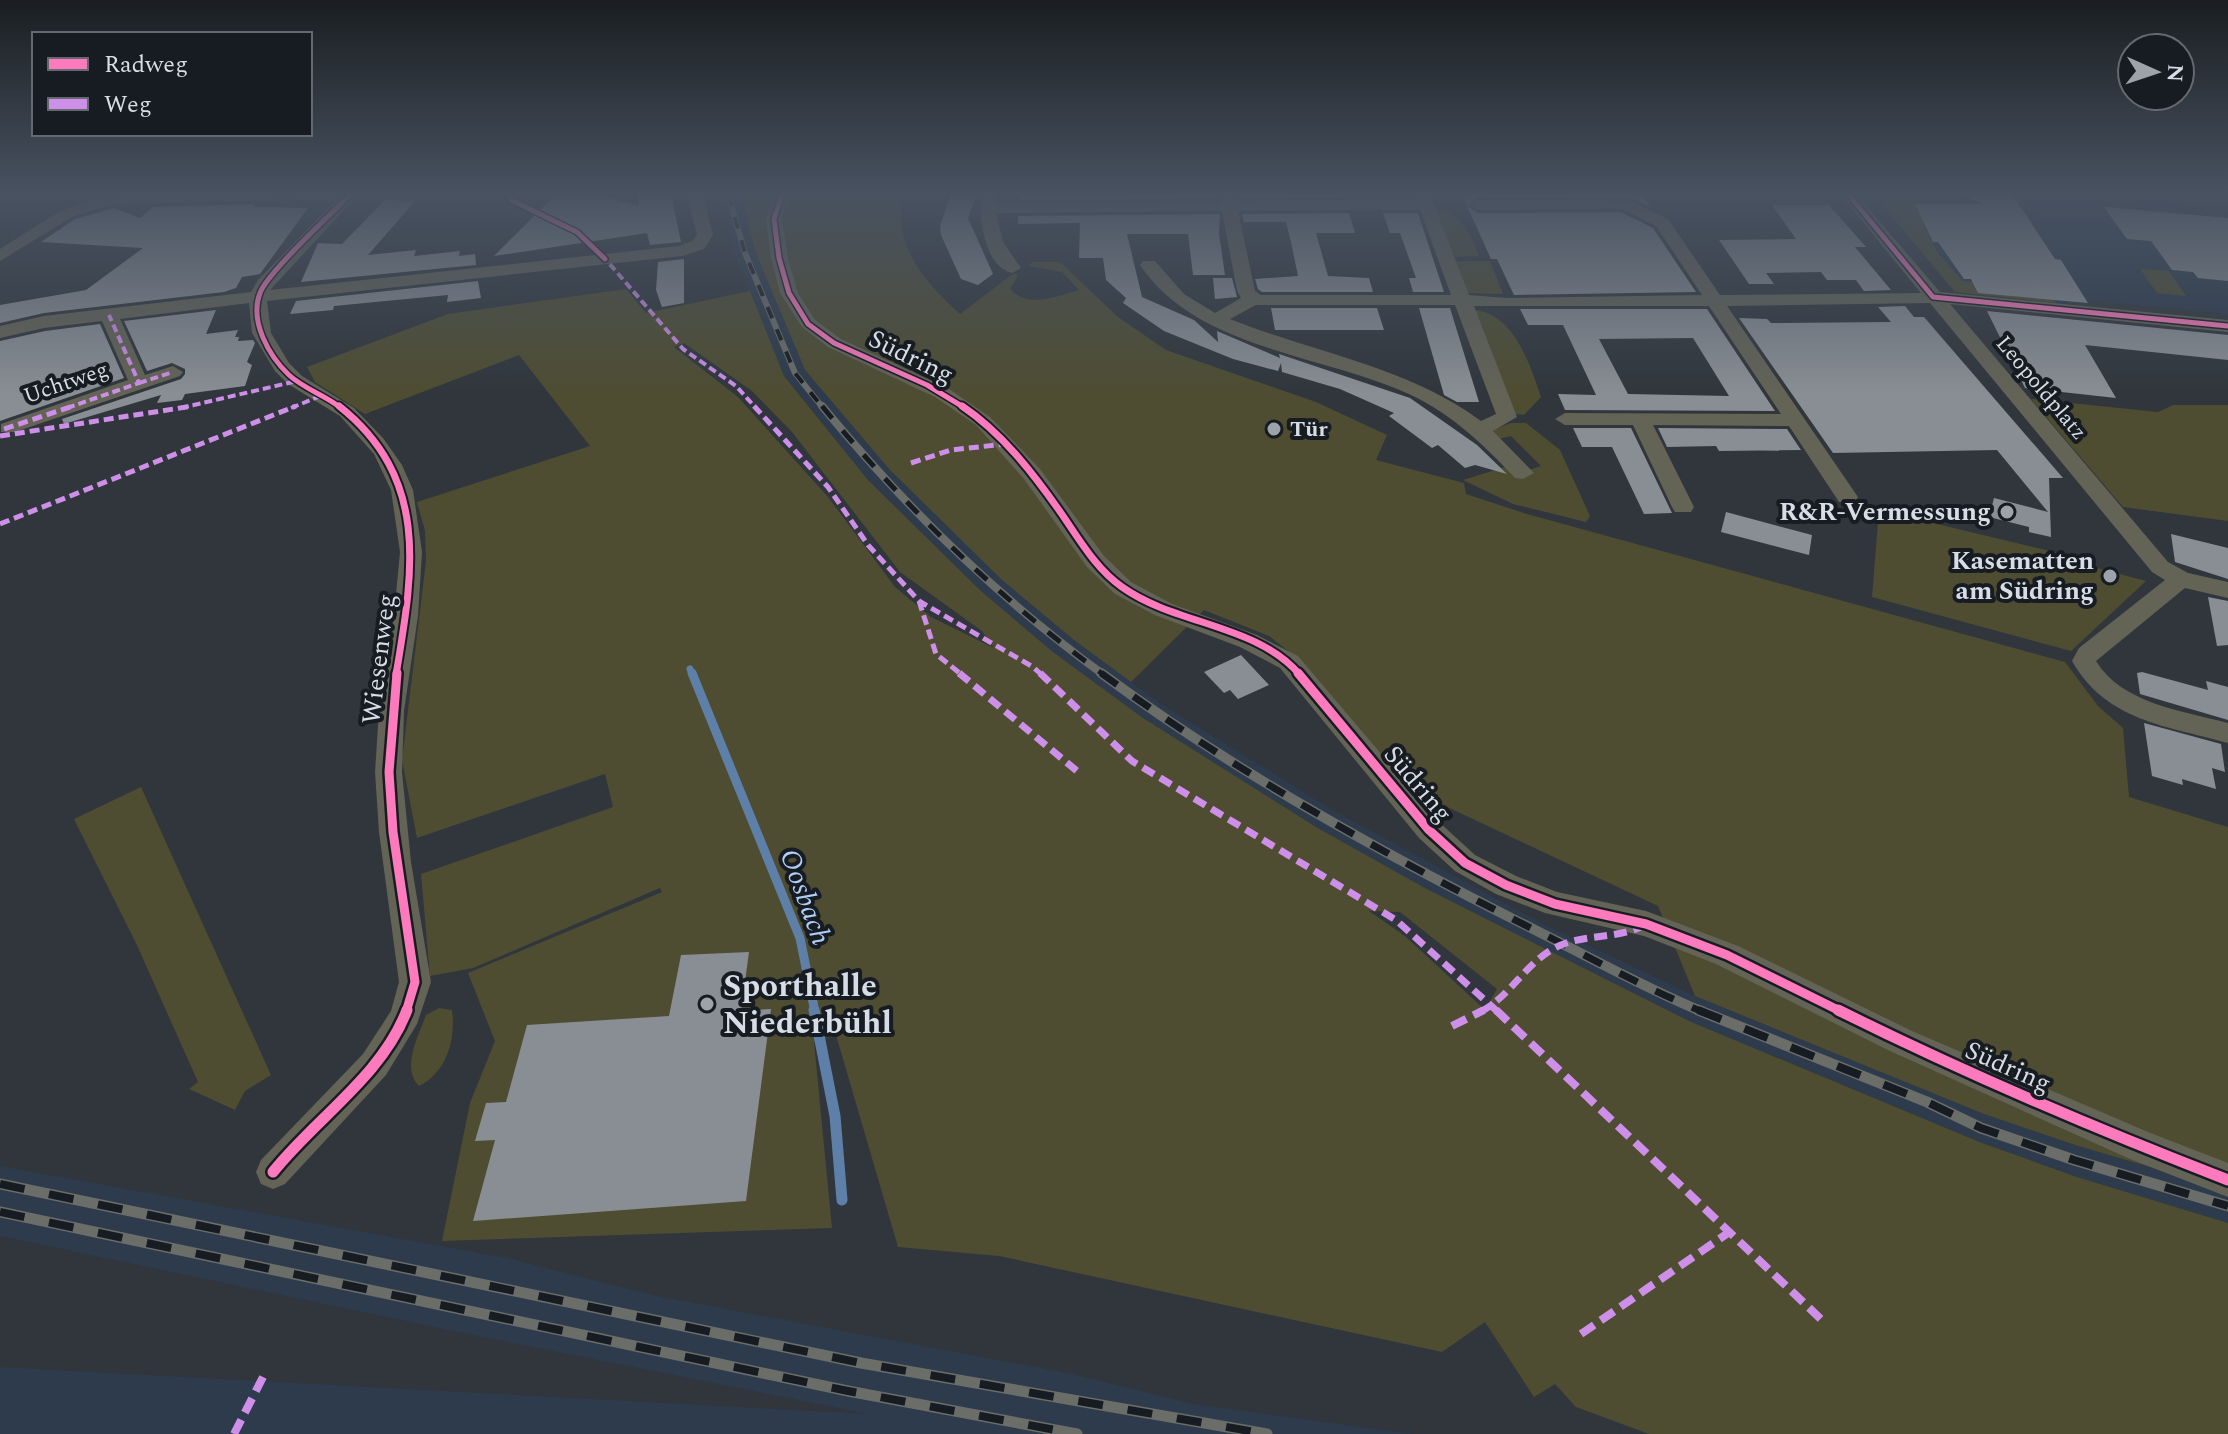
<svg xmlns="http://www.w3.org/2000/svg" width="2228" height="1434" font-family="Spectral,serif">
<rect width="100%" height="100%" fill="#30363c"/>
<path fill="#2d3b4c" d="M719 194H737L755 251 805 370 890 470 1002 580 1074 640 1161 704 1329 808 1541 923 1695 996 1984 1114 2075 1145 2228 1190V1223L2077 1177 1982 1143 1689 1021 1425 888 1316 827 1143 718 1053 652 981 591 868 480 784 376 735 255Z
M1873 194H2228V314L2086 300 2089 306 1955 292Z
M0 1166 507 1258 652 1295 1068 1373 1193 1404 1413 1434H0V1367L869 1414 453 1331 0 1236Z"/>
<path fill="#4e4d32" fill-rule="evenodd" d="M741 194H905C888 241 927 285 960 314L1014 273 1018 275 1010 289C1028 309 1057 296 1079 290L1062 272 1029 266 1032 262H1060L1118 317 1166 350 1316 402 1387 435 1376 460 1464 483 1466 494 1527 514 2065 662 2098 706 2123 728 2129 797 2228 827V1190L2075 1145 1984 1114 1695 996 1658 906 1409 789 1297 658 1269 636 1204 610 1131 682 1074 640 1002 580 890 470 805 370 755 251Z
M1873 194H1913L1927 222 1923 224 1937 252 1963 281 2047 288 2056 303 1955 292Z
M2082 194H2228V206L2144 198 2130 202 2084 197Z
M1433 208C1457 208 1472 235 1479 256L1451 257Z
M1453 261H1490L1503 294 1465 293Z
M2140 269 2169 271 2186 296 2157 293Z
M626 289 646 313 750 291 784 376 868 480 981 591 1053 652 1143 718 1316 827 1425 888 1689 1021 1982 1143 2077 1177 2228 1223V1434H1649L1576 1407 1555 1384 1534 1397 1485 1322 1442 1352 999 1256 898 1247 836 1035 814 1042 832 1228 442 1241 470 1103 495 1041 468 973 662 892 660 888 473 968 430 976 421 874 613 807 605 774 417 838 402 760 426 561 425 531 417 502 590 446 519 355 365 414 315 382 307 367 448 314ZM684 343 752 391 792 432 900 572 982 631 994 648 931 617 895 587 828 497 738 397 674 347ZM1369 911 1400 912 1497 989 1485 1010 1405 936Z
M1472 310C1513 311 1530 364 1541 397L1524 415 1515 414Z
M2031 399 2158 412 2173 405H2228V521L2123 507Z
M1511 423H1526L1560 450 1590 516 1586 522 1513 504 1463 480 1505 467 1517 478 1532 474 1529 470 1541 466 1511 436 1498 439 1493 433 1495 429Z
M1879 510 2095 562 2097 568 2146 581 2071 651 1872 597Z
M141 787 271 1075 245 1091 235 1110 189 1089 198 1082 136 943 74 819Z
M439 1008 452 1010C456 1039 447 1072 419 1086 401 1068 418 1037 426 1015Z"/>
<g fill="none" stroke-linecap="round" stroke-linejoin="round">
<path stroke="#5e7fa8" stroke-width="7" d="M690 669 693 675"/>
<path stroke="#5e7fa8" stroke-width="9" d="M692 673 800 938 815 1012"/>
<path stroke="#5e7fa8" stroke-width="11" d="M814 1010 835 1116 842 1200"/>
</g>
<path fill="#898e94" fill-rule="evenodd" d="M556 194H595L639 206 637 194H671L681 242 650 245 647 233 494 256Z
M951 194H977L968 218 993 274 978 285 961 279 941 235 940 226Z
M1021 194H1216L1217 199 1020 200Z
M1238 194H1343L1344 197 1239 198Z
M1462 194H1642L1650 207 1631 198 1478 197 1467 206Z
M1959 194H2012L2055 259 2061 260 2088 303 1978 293 1971 279H1964L1938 242H1933L1915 204H1983Z
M385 200 415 201 368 255 416 250 414 256 460 251 459 256 475 254 476 265 301 282 318 243 342 244Z
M255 204 253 207 308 208 260 274 242 277 236 288 224 292 44 313 0 323V305L86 290 143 248 41 242 75 219 114 208 140 218 153 207Z
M1772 205H1829L1866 247H1855L1891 290 1864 291 1856 280H1827L1821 272 1766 273 1774 284H1749L1719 240 1796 239Z
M1467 206 1478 213 1621 212 1653 228 1696 292 1514 295 1497 259H1491Z
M2104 207 2228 218V281L2198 278 2193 272 2172 270 2151 241 2127 239Z
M1349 213 1355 233H1316L1328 276 1369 278 1373 292H1262L1258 289 1255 279 1298 276 1291 242 1286 222H1244L1242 214Z
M1383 213H1418L1444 292H1413L1409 278H1416L1400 233H1390Z
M1220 214 1219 234 1225 275H1193L1188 234H1127L1142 297 1194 320 1218 342 1217 331 1280 358 1279 354 1410 398 1477 445 1507 474 1475 465 1465 468 1438 445 1432 448 1389 416 1394 413 1340 389 1282 372 1281 363 1278 371 1233 359 1164 331 1123 303 1126 298 1106 280 1103 258H1079L1080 223 1018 224V216Z
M684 259V303L662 307 656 290 658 262Z
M1213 278H1232L1237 297 1215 299Z
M478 281 481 298 447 302 448 295 334 306 333 310 290 314 296 301Z
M1905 306 1914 317H1924L2063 478H2049L2051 537 2029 532V527L1989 517 1994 498 2048 512 1997 450 1833 453 1739 318 1767 319 1771 323 1891 322 1878 307Z
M1271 308H1377L1384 330H1275Z
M1419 308H1450L1479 402H1457L1444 395Z
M1520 309H1707L1775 411 1565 410 1558 394 1596 395 1563 325H1528ZM1693 338 1729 396 1628 394 1599 339Z
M216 310 206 334 238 330 235 337H239L238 341 253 340 255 343 247 362 252 365 245 386 185 394 182 400 157 403 161 395 64 424 62 419 181 379 185 374V369L172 363 147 371 124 321Z
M1987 311 2228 335V360L2085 345 2116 398 2025 388Z
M100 324 124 378 0 421V341L45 331Z
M1573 428H1631L1672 513 1644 514 1612 447H1582Z
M1658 428 1787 429 1801 450 1719 451 1716 446 1667 447Z
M1726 512 1812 535 1809 555 1721 532Z
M2171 534 2228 548V579L2175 562Z
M2208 597 2228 601V645L2217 646Z
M1241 655 1269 685 1238 699 1230 690 1224 693 1204 672Z
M2142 672 2208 690 2206 681 2228 687V720L2140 694 2137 673Z
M2144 723 2221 744 2225 772 2212 768 2216 789 2182 779 2183 785 2152 776Z
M749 952 741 1011 771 1009 746 1201 473 1221 495 1140 475 1141 486 1103 506 1102 527 1025 669 1016 681 955Z"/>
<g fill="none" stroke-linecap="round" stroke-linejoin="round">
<path fill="#636356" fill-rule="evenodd" d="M155 194H359L270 290 679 246 692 241 697 235 687 194H703L713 235 704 249 682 256 267 301 271 333 289 363 302 376 354 408 383 438 402 465 413 490 422 552 418 616 404 711 402 772 411 862 431 982 417 1024 386 1075 285 1184 273 1189 261 1184 256 1172 261 1160 363 1054 391 1011 399 982 379 832 375 772 379 711 394 616 400 552 391 490 374 454 340 416 288 384 275 371 252 333 249 303 120 319 145 375 173 366 183 372 180 376 15 432H1V424L128 380 102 321 44 328 0 338V326L44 316 251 292 258 280 335 201 287 199 109 205 72 217 0 261V249L60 211 107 195Z
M774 194H790L782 219 788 258 798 293 815 320 841 339 949 389 990 417 1040 469 1104 556 1131 582 1172 604 1257 635 1298 656 1439 822 1475 855 1516 876 1557 892 1646 911 1738 946 1912 1031 2148 1132 2228 1163V1197L2130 1159 1890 1051 1716 964 1644 936 1545 913 1496 894 1455 871 1419 838 1280 668 1240 647 1155 615 1115 594 1087 567 1024 479 976 425 935 397 828 347 802 327 780 293 771 258 766 219Z
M982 194H998L997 203 1220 202 1219 194H1235L1237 201 1416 200 1414 194H1430L1469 295 1507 298 1702 295 1656 226 1622 209 1478 210 1470 205 1478 200 1631 201 1668 219 1720 295 1921 293 1840 194H1856L1940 292 2228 320V332L1950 304 2168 562 2188 573 2228 582V598L2185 588 2096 661C2122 704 2184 711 2228 723V743C2167 726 2106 721 2072 661L2079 648 2165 580 2152 572 1930 303 1727 306 1858 497 1855 502H1839L1789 426 1653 425 1694 507 1691 512H1675L1672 507 1633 425H1565L1555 419 1565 413 1781 414 1709 306H1474L1517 417 1493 431 1534 473 1523 479 1515 478C1484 445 1453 415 1411 395 1324 354 1197 350 1140 265L1143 261H1155L1184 294 1215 313 1241 298 1237 291 1222 211 996 213 1003 242 1021 268 1012 273C984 266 978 217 982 194ZM1420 210 1451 295H1261L1255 291 1238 211ZM1256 305H1455L1496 414 1481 421C1406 366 1315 353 1230 319Z"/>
<g stroke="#6b6d69" stroke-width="6">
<path id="rail-far3" d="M728 194 745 253 795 373 823 408"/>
</g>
<g stroke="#6b6d69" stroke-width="8">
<path id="rail-far2" d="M822 406C905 507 998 598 1104 675"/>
</g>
<g stroke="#6b6d69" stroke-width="10">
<path id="rail-far1" d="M1101 673C1238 774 1387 856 1539 932 1593 959 1647 989 1703 1012"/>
</g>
<g stroke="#6b6d69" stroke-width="11">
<path id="rail" d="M1698 1010 1927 1102 1981 1128 2074 1160 2228 1206
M0 1184 861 1363 1267 1434
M0 1212 848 1391 1077 1434"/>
</g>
<use href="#rail-far3" stroke="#171c22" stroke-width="4" stroke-dasharray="12" stroke-linecap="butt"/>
<use href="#rail-far2" stroke="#171c22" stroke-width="5" stroke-dasharray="16" stroke-linecap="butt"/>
<use href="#rail-far1" stroke="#171c22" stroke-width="7" stroke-dasharray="20" stroke-linecap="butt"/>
<use href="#rail" stroke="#171c22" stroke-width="8" stroke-dasharray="25" stroke-linecap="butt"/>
<path stroke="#ce8fe9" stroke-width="4" stroke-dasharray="8 4" stroke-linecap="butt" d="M602 255 683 349 736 386 756 408
M139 383 173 372
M67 408 139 383 109 315
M181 408 297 381
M291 408 323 395"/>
<path stroke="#ce8fe9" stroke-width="5" stroke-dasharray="10 5" stroke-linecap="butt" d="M754 406 828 487 868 545 919 601 1033 667 1042 675
M4 429 73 406
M0 436 193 406
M911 463 951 450 1005 444
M0 524 296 406
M919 601 936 654 962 675"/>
<path stroke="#ce8fe9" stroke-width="7" stroke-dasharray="13 7" stroke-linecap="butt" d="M959 673 1077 771
M1040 673 1132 761 1396 920 1498 1012
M1480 1012C1512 996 1527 959 1561 945 1587 934 1619 939 1645 925"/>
<path stroke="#ce8fe9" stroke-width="8" stroke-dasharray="16 8" stroke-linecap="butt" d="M1496 1010 1825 1323
M1452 1026 1484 1010
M1581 1334 1728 1233
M234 1434 264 1375"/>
<g stroke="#171c22" stroke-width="8">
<path id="cycleway-far3" d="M782 194 774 219 779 258 789 293 808 324 834 343 927 385 965 408
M1848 194 1933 297 2228 326
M511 200 577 232 605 259
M341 408C325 395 304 389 289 375 269 356 249 321 260 293 267 273 332 213 351 194"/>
</g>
<g stroke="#171c22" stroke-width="11">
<path id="cycleway-far2" d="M339 406C431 479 413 573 396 675
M962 406C1002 433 1033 473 1061 513 1079 539 1096 569 1122 587 1175 625 1257 624 1300 675"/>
</g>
<g stroke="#171c22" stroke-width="14">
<path id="cycleway-far1" d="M397 673 389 772 393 832 415 982 406 1012
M1298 673 1429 830 1465 863 1506 885 1555 904 1646 924 1727 955 1842 1012"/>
</g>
<g stroke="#171c22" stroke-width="16">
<path id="cycleway" d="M1838 1010C1965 1073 2096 1129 2228 1180
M273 1172C316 1118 382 1076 407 1010"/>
</g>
<use href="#cycleway-far3" stroke="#fd7abc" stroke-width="5"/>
<use href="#cycleway-far2" stroke="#fd7abc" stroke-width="7"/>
<use href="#cycleway-far1" stroke="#fd7abc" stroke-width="9"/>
<use href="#cycleway" stroke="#fd7abc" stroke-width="11"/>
</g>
<linearGradient id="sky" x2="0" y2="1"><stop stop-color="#1a1e21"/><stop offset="0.49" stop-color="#485261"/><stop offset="1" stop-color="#485261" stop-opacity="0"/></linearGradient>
<rect width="2228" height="394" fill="url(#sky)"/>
<g fill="#9da3aa" stroke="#171c22" stroke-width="3">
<circle cx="1274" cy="429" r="8"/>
<circle cx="2007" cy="512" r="8"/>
<circle cx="2110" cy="576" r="8"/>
<circle cx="707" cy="1004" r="8"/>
</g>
<g text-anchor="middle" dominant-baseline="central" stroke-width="8" stroke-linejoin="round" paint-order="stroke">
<g font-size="22" fill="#d7dde6" stroke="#171c22">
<text transform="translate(66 383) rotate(-19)">Uchtweg</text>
<text transform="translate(2041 388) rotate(50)">Leopoldplatz</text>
</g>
<g font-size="22" font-weight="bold" fill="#d7dde6" stroke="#171c22" text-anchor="start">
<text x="1290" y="429">Tür</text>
</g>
<g font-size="26" fill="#d7dde6" stroke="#171c22">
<text transform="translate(911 357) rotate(26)">Südring</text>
<text transform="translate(379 659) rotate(-83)">Wiesenweg</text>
<text transform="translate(1418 784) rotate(50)">Südring</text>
<text transform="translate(2008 1067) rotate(24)">Südring</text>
</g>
<g font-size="26" font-weight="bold" fill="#d7dde6" stroke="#171c22" text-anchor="end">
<text x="1991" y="512">R&amp;R-Vermessung</text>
<text x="2094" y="561">Kasematten<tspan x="2094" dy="30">am Südring</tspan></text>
</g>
<g font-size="28" font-style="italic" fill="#b0cff7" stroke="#171c22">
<text transform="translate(805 897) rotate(70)">Oosbach</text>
</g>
<g font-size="32" font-weight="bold" fill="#d7dde6" stroke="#171c22" text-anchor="start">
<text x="723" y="986">Sporthalle<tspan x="723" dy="37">Niederbühl</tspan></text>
</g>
</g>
<rect x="32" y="32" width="280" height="104" fill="#171c22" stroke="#646970" stroke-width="2"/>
<rect x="48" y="58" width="40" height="12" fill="#fd7abc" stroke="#646970" stroke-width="2"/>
<text x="104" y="72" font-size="24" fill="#d7dde6">Radweg</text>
<rect x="48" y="98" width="40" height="12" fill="#ce8fe9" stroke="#646970" stroke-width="2"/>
<text x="104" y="112" font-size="24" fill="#d7dde6">Weg</text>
<g transform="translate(2156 72) rotate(93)"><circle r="38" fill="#171c22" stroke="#646970" stroke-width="2"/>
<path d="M0-6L14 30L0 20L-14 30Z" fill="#9da3aa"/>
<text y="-12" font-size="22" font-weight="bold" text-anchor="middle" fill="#d7dde6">N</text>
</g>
</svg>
